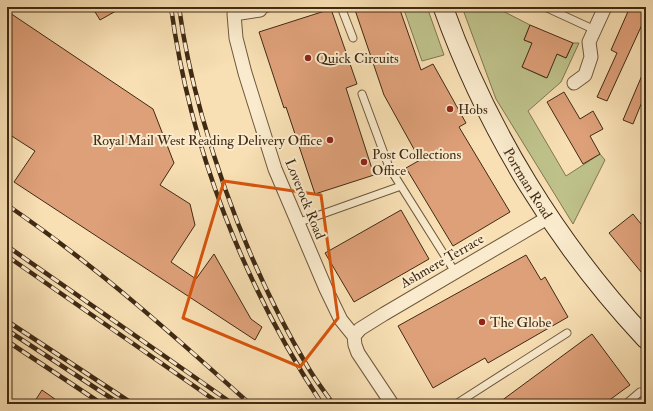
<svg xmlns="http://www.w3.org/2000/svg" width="653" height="411" font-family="'IM FELL Double Pica',serif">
<rect width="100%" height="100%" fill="#f8e0b4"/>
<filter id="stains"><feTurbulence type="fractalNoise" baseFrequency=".005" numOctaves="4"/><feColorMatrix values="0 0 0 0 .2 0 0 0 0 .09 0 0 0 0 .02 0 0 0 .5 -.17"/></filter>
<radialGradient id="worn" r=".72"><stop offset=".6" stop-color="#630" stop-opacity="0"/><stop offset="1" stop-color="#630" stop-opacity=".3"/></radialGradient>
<path fill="#bfc28b" stroke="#807650" d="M403 7H427L444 55 422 61Z
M462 7H495L530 25 524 40 539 46 528 61 525 60 522 67 546 78 550 51 566 58 573 43H579L561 82 528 111 566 176 600 154 605 160 573 224 496 99Z"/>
<path fill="#dea079" stroke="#402a14" d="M92 7H123L100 20Z
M354 7H399L421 70 433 64 466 123 459 127 510 212 453 246 406 168 420 160 384 95Z
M630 7H646V16L607 101 597 97 617 53 611 50Z
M331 9 357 84 346 88 374 175 315 194 286 107 284 108 259 32Z
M7 11 153 109 174 163 160 185 190 204 195 225 171 262 196 279 214 254 251 319 262 327 255 340 14 182 35 151 7 133Z
M530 25 573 43 566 58 557 54 547 78 522 67 532 43 524 40Z
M646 66V92L633 124 623 120Z
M564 92 580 119 593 111 603 129 590 136 600 154 583 164 547 102Z
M401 210 429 259 354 302 325 253Z
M633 214 641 224 646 220V278L609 233Z
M526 255 541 280 545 277 568 317 488 363 485 358 433 388 398 326Z
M592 334 630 385 604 404H497Z
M42 390 62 404H33Z"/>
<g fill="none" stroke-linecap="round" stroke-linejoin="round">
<g stroke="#6e583c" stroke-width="9">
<path id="lane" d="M341 7 353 38
M545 7 595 30
M260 10 272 7
M362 94 389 167 455 272
M297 223 401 186
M456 404 567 333
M626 404 640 392"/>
</g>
<g stroke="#6e583c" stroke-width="15">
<path id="street" d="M260 10 234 14 236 38 245 73 275 169 326 289 341 320 354 336 355 345 358 353 392 404
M574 83 585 75 591 57 589 42 605 7
M354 336 360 329 384 314 549 217"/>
</g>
<g stroke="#402a14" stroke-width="21">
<g id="secondary">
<path id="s1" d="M443 7C487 130 557 244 646 339"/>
</g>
</g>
<use href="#lane" stroke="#faebce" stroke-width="7"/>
<use href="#street" stroke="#faebce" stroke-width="13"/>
<use href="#secondary" stroke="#faebce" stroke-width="19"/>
<g stroke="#402a14" stroke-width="4.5">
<path id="rail" d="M171 7C190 148 244 286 322 404
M179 7C184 44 192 80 202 116 227 204 262 291 309 369 316 381 325 392 333 404
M7 205C94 264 172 334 250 404
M7 246 233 404
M7 256 220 404
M7 321 133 404
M7 330 120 404
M7 341 102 404"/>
</g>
<use href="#rail" stroke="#faebce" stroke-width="3" stroke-dasharray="9" stroke-linecap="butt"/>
</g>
<path fill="none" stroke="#d7540d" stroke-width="3" stroke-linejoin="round" d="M224 181 321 195 338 318 300 367 183 318Z"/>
<g fill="#8f2418" stroke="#faebce" stroke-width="1.5">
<circle cx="308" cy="58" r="4"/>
<circle cx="450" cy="109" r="4"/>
<circle cx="330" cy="140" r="4"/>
<circle cx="364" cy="162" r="4"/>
<circle cx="482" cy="322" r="4"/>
</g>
<g text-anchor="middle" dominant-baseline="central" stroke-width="4" stroke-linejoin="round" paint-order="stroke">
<g font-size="14" fill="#402a14" stroke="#faebce" text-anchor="start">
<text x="316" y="58">Quick Circuits</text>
<text x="458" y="109">Hobs</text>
<text x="322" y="140" text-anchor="end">Royal Mail West Reading Delivery Office</text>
<text x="372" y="154">Post Collections<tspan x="372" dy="16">Office</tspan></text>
<text x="490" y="322">The Globe</text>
</g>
<g font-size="14" fill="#402a14" stroke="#faebce">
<text stroke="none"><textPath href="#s1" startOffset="196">Portman Road</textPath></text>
<text transform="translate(305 199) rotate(68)">Loverock Road</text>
<text transform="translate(442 261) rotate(-30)">Ashmere Terrace</text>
</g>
</g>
<rect width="653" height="411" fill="none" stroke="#f8e0b4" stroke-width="24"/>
<rect x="8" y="8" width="637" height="395" fill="none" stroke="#402a14" stroke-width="2"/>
<rect x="12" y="12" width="629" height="387" fill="none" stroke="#402a14"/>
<rect width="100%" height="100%" filter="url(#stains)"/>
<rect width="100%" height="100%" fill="url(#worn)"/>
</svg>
